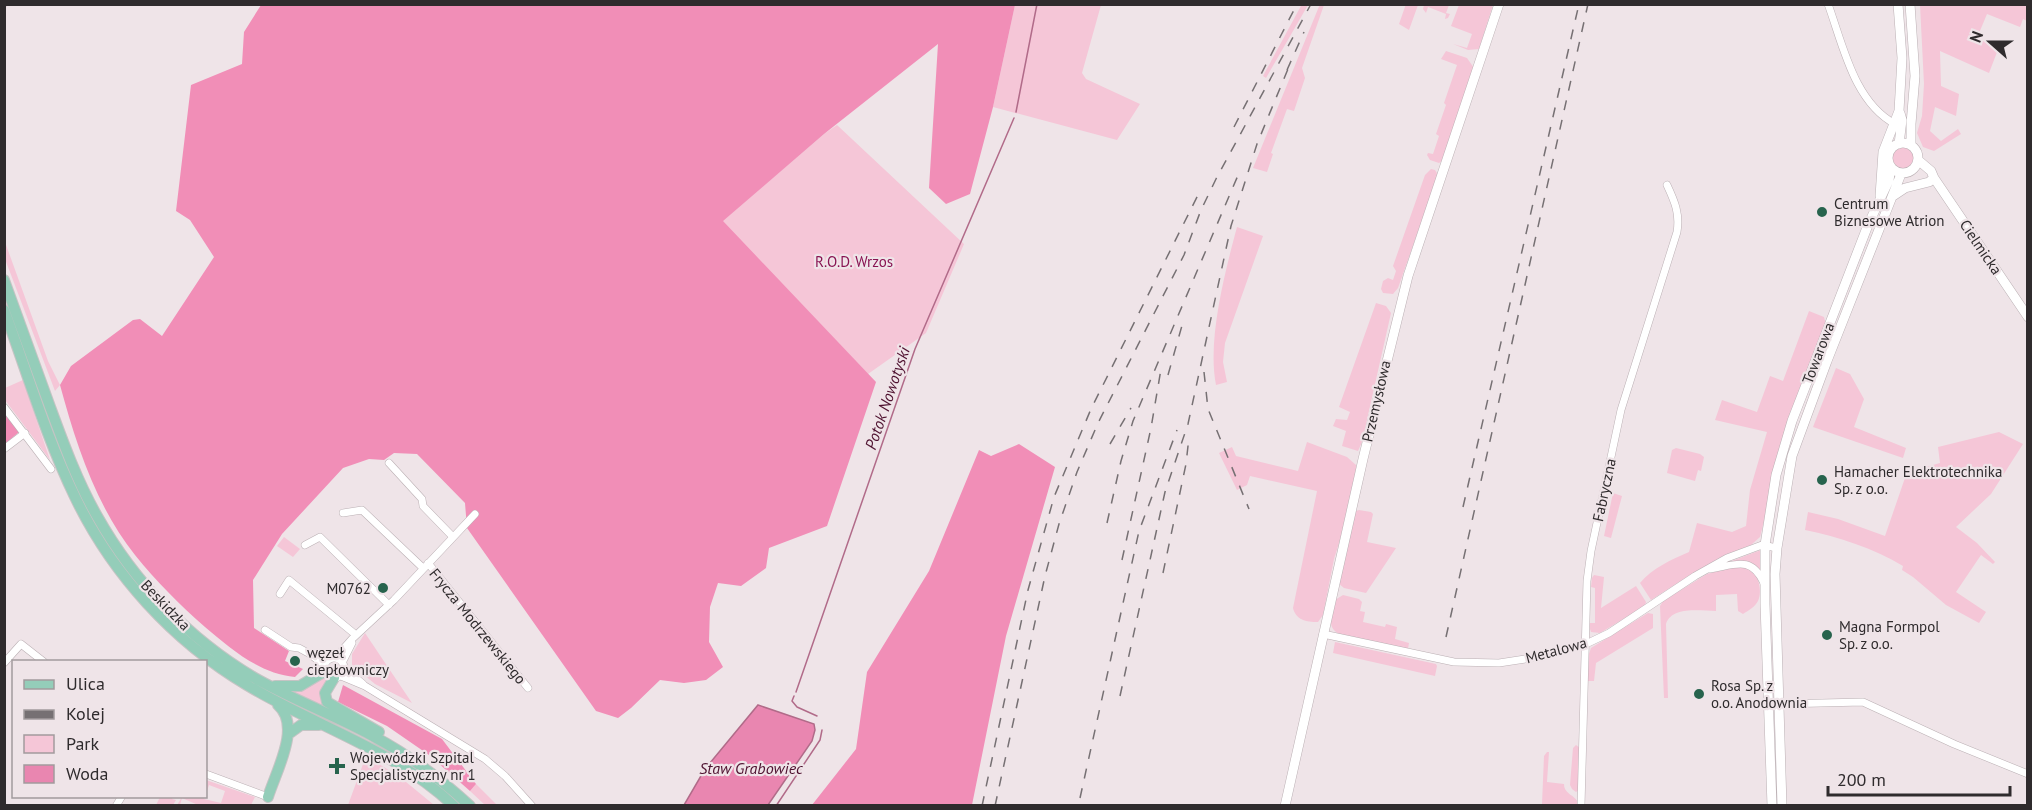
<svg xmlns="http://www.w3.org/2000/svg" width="2032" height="810" font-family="'PT Sans',sans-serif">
<rect width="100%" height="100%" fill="#efe4e8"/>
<path fill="#f5c6d7" d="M1302 4 1308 5 1266 78 1263 76Z
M1320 4 1324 5 1302 68 1305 78 1294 111 1287 109 1271 153 1273 154 1267 172 1253 168Z
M1406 4 1418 5 1409 30 1399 24Z
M1015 5H1101L1082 73 1086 79 1140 104 1117 140 993 107Z
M1424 5H1449L1446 13 1450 14 1448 18 1445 19 1446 14 1428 7 1426 13 1423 9Z
M1459 5H1493L1479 49 1468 50 1453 44 1467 48 1472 34 1451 26Z
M1920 5H2027V21L2023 19 2020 27 1987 14 1977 38 1999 47 1989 73 1940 51 1941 86 1959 94 1956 116 1935 107 1930 131 1941 141 1958 129 1961 134 1934 151 1923 147 1917 133 1922 116 1924 84Z
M1446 51 1467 58 1474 68 1442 161 1439 163 1430 160 1427 155 1428 153 1433 154 1439 136 1436 134 1446 105 1444 103 1457 65 1441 59Z
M837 125 964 244 926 333 868 374 722 221 824 134Z
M1892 158a11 11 0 1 1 22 0a11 11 0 1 1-22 0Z
M1431 169 1435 170 1438 175 1398 288 1393 294 1383 293 1381 289 1383 281 1388 278 1393 280 1396 271 1393 266 1425 175Z
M1237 227 1263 236 1225 343 1223 362 1227 382 1216 385C1207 340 1225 272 1237 227Z
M5 242 48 361 60 385 55 391 5 259Z
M1376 303 1386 306 1391 313 1362 442 1358 451 1342 446 1346 431 1333 426 1336 419 1347 420 1350 412 1339 407Z
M1809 311 1824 317 1826 325 1789 421 1760 537 1751 545 1724 556 1690 575 1651 600 1640 583C1652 568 1671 560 1689 552L1697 523 1732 532 1746 526 1750 490 1767 432 1715 420 1722 400 1757 412 1770 376 1783 381Z
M1836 368 1850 374 1864 399 1854 427 1906 448 1903 458 1813 427Z
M23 380 50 460 5 400V388Z
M1999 432 2023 444 1991 494 1956 527 1977 543 1995 562 1993 564 1981 555 1956 592 1986 612 1979 623 1946 605 1913 577 1902 570 1903 566C1873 548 1839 537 1805 530L1808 512 1838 519 1885 536 1906 475 1912 471 1940 463 1938 447Z
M1307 442 1347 457 1356 465V470L1340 540 1334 559 1323 615 1318 622C1306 622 1296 620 1293 608L1317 491 1250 476 1247 485 1237 490 1219 453 1232 447 1236 456 1298 471Z
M1676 448 1700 454 1704 457 1701 471 1698 470 1695 481 1667 473 1672 450Z
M1613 493 1622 496 1611 538 1604 536Z
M1359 510 1371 512 1373 514 1367 542 1396 548 1366 593 1344 588 1338 583 1356 511Z
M284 537 300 549 293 557 277 546Z
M1761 550V571C1748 559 1745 561 1729 562Z
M1735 566C1738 566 1742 566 1745 566 1758 570 1763 590 1758 601 1755 607 1749 610 1743 614L1738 611 1737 594 1716 595V611C1700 611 1672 606 1666 624L1668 698H1664L1660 606 1663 601 1707 574Z
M1594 575 1604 577 1601 608 1636 586 1646 602 1645 606 1600 633 1591 632 1588 623H1595V588L1591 587 1592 578Z
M1343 595 1359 599 1362 602 1360 611 1365 612 1363 622 1385 627 1386 624 1397 627 1395 639 1409 643 1408 649 1339 634C1325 626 1332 612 1335 600Z
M1648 613 1653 614V628L1596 663 1594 681H1588V657L1591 648Z
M365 633 412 703 375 684 352 665V654Z
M1335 642 1436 664 1437 666 1435 676 1333 653Z
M324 675 328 679 329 710 289 691Z
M1576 745 1580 748 1579 790 1576 792 1572 789 1570 785 1573 748Z
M1547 752H1549L1547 782 1564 784C1564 795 1577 795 1579 805H1543L1542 804 1544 756Z
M366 756 400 777 434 805H348Z
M206 780 255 797 251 805H198L182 798 180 805H177L182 797H205L204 799 221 803 225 791 209 785 206 794Z
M476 784 497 805H485L470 791Z
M160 797H173L172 799 176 800 173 805H156Z"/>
<path fill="#f18eb7" d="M261 5H1015L993 107 970 194 946 204 929 188 938 44 824 134 723 221 876 382 827 526 769 548 766 568 741 586 718 583 710 607 709 642 723 667 706 680 684 683 660 680 631 708 618 718 596 711 467 528 465 503 417 454 394 453 384 460 369 459 343 468 282 534 253 580 254 628 289 651 285 661 303 669 295 677C260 674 231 649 205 627 180 605 156 581 135 555 96 506 76 444 60 385L71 366 133 320 140 319 162 336 214 257 190 220 176 211 191 85 242 64 244 32Z
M5 414 19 432 5 444H4Z
M1019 444 1055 467 1006 636 972 805H812L856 749 867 672 929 571 979 450 991 456Z
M343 685 442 739 476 784 470 791 429 755 387 726 338 702Z"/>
<path fill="#e986b0" stroke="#b16b89" stroke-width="1.5" d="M758 705 814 724 815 730 812 741 768 805H684L705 769Z"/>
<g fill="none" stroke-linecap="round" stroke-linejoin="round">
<path stroke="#b16b89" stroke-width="1.5" d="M4 6 12 4
M1016 112 1037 4
M796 692 915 349 1014 118
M794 696 792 701 797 707 817 716
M776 806 820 740 822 730"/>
<g stroke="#bbb0b4" stroke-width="8">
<path id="street" d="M1828 4C1843 45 1854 102 1895 124
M4 407 51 469
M4 449 25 433
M389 463 422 499 423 506 453 537
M343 513 362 510 423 568
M305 545 320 537 389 605
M428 563 528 688
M1710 569C1735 565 1751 555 1764 583
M280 594 289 580 356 635
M265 630 291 647 299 648 310 654 324 665
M1323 634 1454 662 1499 663 1532 658 1586 644 1609 633 1695 576 1727 558 1762 545 1777 548
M336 657 352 639 394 600 475 514
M324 668a10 10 0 1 1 20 0a10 10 0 1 1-20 0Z
M343 661 352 643
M4 663 21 644 44 662
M345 669 363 684
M341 676 365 686 485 759 505 776 532 806
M1780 704 1863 702 1954 744 2028 774
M206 774 268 797
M116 806 122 796
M1581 806 1587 581 1591 551 1621 410 1677 232C1680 214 1675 202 1667 185"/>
</g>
<g stroke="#bbb0b4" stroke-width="10">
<path id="secondary" d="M1910 4 1915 76 1911 124V145
M1888 158a15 15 0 1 1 30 0a15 15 0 1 1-30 0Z
M1899 144 1902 120 1900 113
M1918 160 1931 171 1934 178 2028 317
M1880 196 1883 152 1899 111 1902 58 1898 4
M1893 196 1905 188 1929 182 1934 178
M1285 806 1363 459 1408 276 1499 4
M1772 806 1765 604V545L1776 475 1792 421 1868 225 1889 180 1891 168
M1782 806 1775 574 1777 548 1792 456 1827 361 1901 174"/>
</g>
<g stroke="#c5c4c4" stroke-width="12">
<path id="primary" d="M4 280C19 322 34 363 49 404 63 442 77 481 97 516 134 582 189 639 253 677 291 699 332 714 371 735 407 754 440 778 470 806
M4 310C27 372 46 437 75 497 112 574 173 641 247 685 316 727 394 749 454 806
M334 678 325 693 327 702 379 732
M275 686H300L325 671
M290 733 301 725H319
M268 797C276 771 302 726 278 705"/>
</g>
<use href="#street" stroke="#fff" stroke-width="7"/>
<use href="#secondary" stroke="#fff" stroke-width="9"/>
<use href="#primary" stroke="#94cdb9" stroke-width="10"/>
<path stroke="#767073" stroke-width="1.5" stroke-dasharray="10 10" stroke-linecap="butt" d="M1287 70 1304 32
M1234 127 1297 4
M1204 372 1208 409 1249 509
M1168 375 1183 322
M1110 444 1131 408
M1463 507 1579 4
M1107 523 1121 461 1133 421 1239 173
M1122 560 1151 428 1161 369
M1163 573 1186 464 1189 437
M1446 637 1588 4
M1120 696 1165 492 1188 424 1231 226 1257 144 1290 64
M1080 798 1139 531 1177 430
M982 806 1028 590 1054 497 1091 409 1199 193
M995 806 1045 576 1059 524 1077 472 1098 423 1184 255 1201 210 1216 179 1311 4"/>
</g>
<g fill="#27634d" stroke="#efe4e8" stroke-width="2">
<circle cx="1822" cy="212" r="6"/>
<circle cx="1822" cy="480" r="6"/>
<circle cx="383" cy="588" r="6"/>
<circle cx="1827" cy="635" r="6"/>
<circle cx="295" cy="661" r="6"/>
<circle cx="1699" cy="694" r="6"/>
<path d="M334 757h6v6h6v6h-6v6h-6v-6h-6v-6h6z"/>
</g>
<g text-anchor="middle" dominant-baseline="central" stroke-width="4.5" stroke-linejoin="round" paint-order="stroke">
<g font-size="15" fill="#2f2b2d" stroke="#efe4e8" text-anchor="start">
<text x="1834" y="203">Centrum<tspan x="1834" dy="17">Biznesowe Atrion</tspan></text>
<text x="1834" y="471">Hamacher Elektrotechnika<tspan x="1834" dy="17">Sp. z o.o.</tspan></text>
<text x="371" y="588" text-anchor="end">M0762</text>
<text x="1839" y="626">Magna Formpol<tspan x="1839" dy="17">Sp. z o.o.</tspan></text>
<text x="307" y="652">węzeł<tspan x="307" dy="17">ciepłowniczy</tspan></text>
<text x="1711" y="685">Rosa Sp. z<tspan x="1711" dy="17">o.o. Anodownia</tspan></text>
<text x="350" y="757">Wojewódzki Szpital<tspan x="350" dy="17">Specjalistyczny nr 1</tspan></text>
</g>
<g font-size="15" fill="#2f2b2d" stroke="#efe4e8">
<text transform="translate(1981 247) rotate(56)">Cielmicka</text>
<text transform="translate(1818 353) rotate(-69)">Towarowa</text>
<text transform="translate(1376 401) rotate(-77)">Przemysłowa</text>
<text transform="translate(1604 490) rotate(-78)">Fabryczna</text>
<text transform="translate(166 605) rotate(46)">Beskidzka</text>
<text transform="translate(478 626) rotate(51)">Frycza Modrzewskiego</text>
<text transform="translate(1556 650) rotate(-15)">Metalowa</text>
</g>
<g font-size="15" fill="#881352" stroke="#efe4e8">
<text x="854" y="261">R.O.D. Wrzos</text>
</g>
<g font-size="16" font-style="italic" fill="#4f1230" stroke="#efe4e8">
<text transform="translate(887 398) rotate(-71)">Potok Nowotyski</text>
<text x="751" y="768">Staw Grabowiec</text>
</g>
</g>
<rect width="2032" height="810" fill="none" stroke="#2f2b2d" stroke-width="12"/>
<rect x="12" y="660" width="195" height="138" fill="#efe4e8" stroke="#a29a9d" stroke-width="1.5"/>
<rect x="24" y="680" width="30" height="9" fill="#94cdb9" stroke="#a29a9d" stroke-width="1.5"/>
<text x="66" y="690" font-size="18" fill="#2f2b2d">Ulica</text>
<rect x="24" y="710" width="30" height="9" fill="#767073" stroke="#a29a9d" stroke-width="1.5"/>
<text x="66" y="720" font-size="18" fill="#2f2b2d">Kolej</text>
<rect x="24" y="735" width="30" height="18" fill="#f5c6d7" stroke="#a29a9d" stroke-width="1.5"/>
<text x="66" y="750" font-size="18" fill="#2f2b2d">Park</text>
<rect x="24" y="765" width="30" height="18" fill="#e986b0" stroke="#a29a9d" stroke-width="1.5"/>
<text x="66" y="780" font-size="18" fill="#2f2b2d">Woda</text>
<g transform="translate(1990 42) rotate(291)" stroke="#efe4e8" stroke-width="4.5" paint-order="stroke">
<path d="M0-4.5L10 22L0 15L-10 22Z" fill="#2f2b2d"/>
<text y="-9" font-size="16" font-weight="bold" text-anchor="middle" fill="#2f2b2d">N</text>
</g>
<path d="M1828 786v9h182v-9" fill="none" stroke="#2f2b2d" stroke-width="3"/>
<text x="1837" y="786" font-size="18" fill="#2f2b2d" stroke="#efe4e8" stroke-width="4.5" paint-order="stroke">200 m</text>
</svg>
